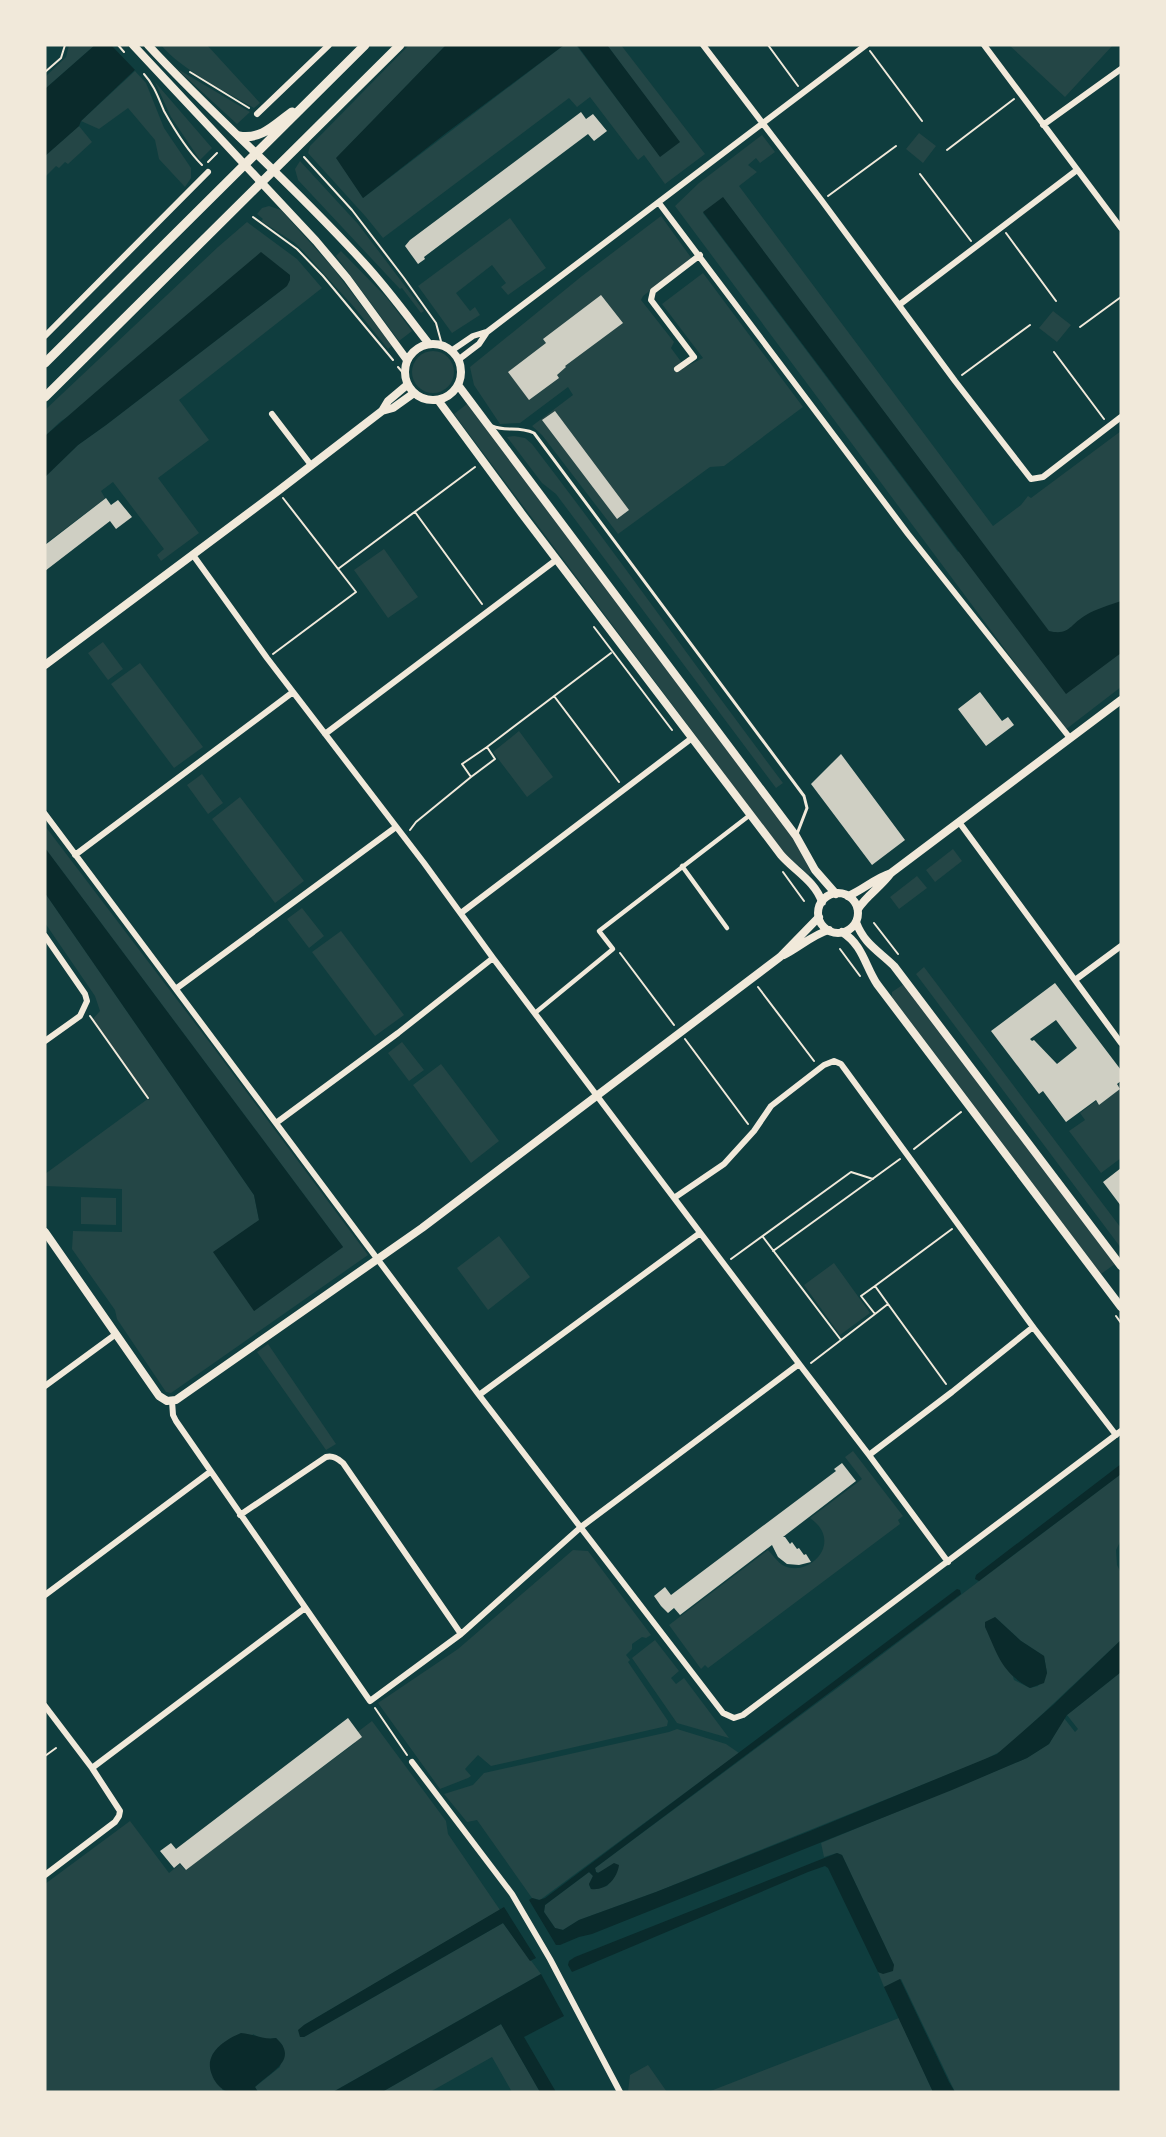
<svg xmlns="http://www.w3.org/2000/svg" width="1166" height="2137" font-family="'Noto Serif',serif">
<rect width="100%" height="100%" fill="#0f3d3e"/>
<path fill="#244646" fill-rule="evenodd" d="M69 45H95L45 89V77L66 57Z
M161 45H207L260 103 254 108C225 91 182 70 161 45Z
M409 45H446L337 158 363 198 564 45H576L660 156 679 142 607 45H621L705 154 665 184 644 155 638 160 590 97 577 107 569 98 383 238 366 217 308 153 310 146Z
M1009 45H1113L1065 97Z
M176 68 250 112 237 124Z
M135 71 146 83 164 128 191 168V178L185 187 159 159 155 140 128 108 99 129 81 121Z
M155 82 212 148 200 160 171 117Z
M79 126 92 142 68 164 65 162 59 168 56 166 45 177V156Z
M919 133 936 146 923 163 906 149Z
M762 135 775 152 760 163 756 158 748 165 757 172 739 186 993 526 1021 505 1028 496 1031 498 1121 431V687L1065 730 675 206 699 183ZM723 198 978 537 958 552 703 213Z
M300 161 358 224 424 311 421 313 402 288 400 289 298 180 295 169Z
M269 206 281 210 333 268 392 346 388 349 354 307 303 251 295 243 261 221 263 219 257 214 262 208Z
M661 216 692 259 643 296 641 300 674 342 671 348 685 367 703 358 662 304 703 273 803 407 724 466 710 467 618 534 542 435 532 426 573 395 568 387 520 423 500 424 474 385 470 367 582 276Z
M510 218 546 268 508 295 501 287 506 283 492 265 456 293 470 311 475 307 480 315 452 333 418 286Z
M247 222 297 259 322 288 179 400 209 440 158 478 199 533 161 561 157 555 164 549 113 482 101 491 105 498 103 500 45 544V477L78 445 106 425 287 286 61 421 45 436V410L218 247Z
M341 251 387 298 412 331 399 341 336 256Z
M1053 311 1071 325 1057 342 1039 328Z
M412 372a21 21 0 1 1 42 0a21 21 0 1 1-42 0Z
M467 404 797 842 811 873 809 875 783 852 454 414Z
M514 436 525 438 532 444C618 556 698 670 783 783L776 788 556 494 542 483 507 437Z
M384 549 418 597 388 618 354 570Z
M103 642 123 669 108 680 88 653Z
M140 663 203 747 174 768 111 684Z
M519 731 553 777 527 797 493 752Z
M202 774 223 803 208 814 187 785Z
M240 797 304 881 275 903 212 819Z
M45 826 210 1043 368 1255 171 1393 166 1392 117 1319 115 1310 72 1249 73 1231 122 1232V1189L45 1186V1174L149 1098 92 1020 100 1011 95 996 45 923V893L254 1195 259 1220 254 1311 343 1247 45 848Z
M953 849 962 861 935 882 926 870Z
M917 876 927 888 899 909 890 897Z
M302 908 324 936 309 948 287 919Z
M341 931 404 1015 375 1036 312 952Z
M924 967 1121 1228V1248L916 974Z
M904 984 1115 1264 1101 1274 892 997V992Z
M402 1042 424 1070 409 1081 388 1053Z
M441 1064 499 1141 471 1163 413 1085Z
M1121 1082V1158L1101 1173 1069 1131 1085 1120 1080 1113 1096 1101 1099 1105 1120 1089 1117 1085Z
M81 1197 116 1198V1225L81 1224Z
M499 1236 530 1277 488 1310 457 1268Z
M834 1263 870 1313 840 1335 804 1285Z
M268 1344 336 1444 326 1450 257 1352Z
M853 1451 903 1516 898 1520 900 1524 708 1668 705 1665 701 1669 669 1625 768 1550C772 1554 777 1561 781 1564 806 1581 846 1543 810 1518L862 1479 845 1457Z
M1121 1474V1540L1116 1550 1117 1565 1121 1573V1640L1005 1749 984 1760 656 1892 579 1920 563 1930 555 1928 544 1912 545 1905 589 1872 593 1876 589 1885 591 1889 607 1886 615 1876 614 1864 600 1873 596 1872 595 1868 847 1681ZM995 1617 1021 1641 1044 1656 1047 1673 1038 1686 1030 1688 1014 1680Z
M573 1550 588 1551 651 1635 646 1638 642 1637 632 1644V1649L626 1655 630 1660 628 1662 668 1721 667 1726 491 1766 478 1755 465 1769 471 1776 468 1778 440 1789 378 1703 458 1649Z
M655 1640 679 1671 671 1678 676 1684 684 1678 729 1738 677 1723 632 1658Z
M1121 1672V2092H955L901 1979 884 1987 878 1972 881 1973 894 1965 842 1855 837 1853 824 1857 821 1843 1027 1758 1049 1744 1064 1718 1075 1732 1078 1729 1067 1715Z
M372 1721 446 1821 448 1834 500 1910 304 2025 300 2037H304L503 1923 541 1974 333 2092H258L255 2087 280 2067 283 2046 276 2038 264 2040 253 2034 222 2090 228 2092H45V1884L130 1821 169 1873 180 1864 185 1870 355 1743 351 1737Z
M677 1729 726 1744 739 1753 540 1900 532 1898 477 1820 467 1822 444 1794 473 1785 484 1773 669 1732Z
M899 2018 933 2092H708L889 2022Z
M501 2024 540 2092H512L492 2057 430 2092H382Z
M648 2065 667 2092H628L630 2075Z"/>
<path fill="#0a2a2b" d="M95 45H161L81 121 79 126 45 156V89Z
M446 45H564L446 133 363 198 336 158Z
M577 45H607L680 142 660 157Z
M723 197 1049 631C1070 636 1070 624 1086 615 1096 609 1110 605 1121 601V653L1066 694 703 212Z
M261 252 290 275V280L287 286 106 425 78 445 45 477V436L120 371Z
M45 848 343 1247 254 1311 213 1252 259 1220 254 1195 45 893Z
M1121 1464V1474L979 1581 975 1579 976 1575Z
M957 1589 960 1590 961 1594 595 1868 596 1872 598 1873 614 1863 619 1865C617 1879 606 1891 591 1889L589 1884 593 1876 589 1872 545 1905 544 1912 555 1928 563 1930 579 1920 656 1892 810 1831 997 1754 1053 1705 1121 1640V1672L1067 1715 1049 1744 1027 1758 952 1790 592 1934 579 1937 560 1945H556L529 1900 532 1898 539 1900 545 1898Z
M995 1617 1021 1641 1044 1656 1047 1673 1044 1683 1030 1688C1001 1672 998 1655 985 1627V1622Z
M837 1853 842 1855 894 1965 893 1971 883 1974 878 1972 828 1868 825 1866 808 1872 572 1972 568 1965 569 1961 575 1957Z
M504 1907 536 1958 530 1961 503 1923 304 2037H300L298 2030 304 2025Z
M541 1974 564 2016 524 2037 556 2092H540L501 2024 382 2092H333Z
M900 1979 949 2082 955 2092H933L884 1987Z
M241 2033C254 2034 263 2040 276 2038 300 2060 270 2072 255 2087L258 2092C248 2092 232 2095 224 2090 219 2087 214 2081 212 2075 203 2054 224 2040 241 2033Z"/>
<path fill="#0f3d3e" d="M111 45H161L162 46 136 71Z"/>
<path fill="#cfcfc3" fill-rule="evenodd" d="M581 112 586 119 593 114 607 131 594 141 588 134 424 257 425 259 418 264 405 246 410 240Z
M601 295 623 323 565 366 566 367 557 375 559 378 529 400 508 372 546 343 543 339Z
M555 411 629 510 617 519 542 420Z
M106 498 111 505 118 500 132 517 116 529 110 521 45 571V545Z
M980 692 1002 721 1008 717 1014 725 986 746 958 709Z
M841 754 905 840 872 865 811 784Z
M1055 983 1121 1070V1081L1117 1084 1120 1089 1099 1105 1096 1100 1066 1122 1043 1091 1039 1094 991 1031ZM1056 1020 1077 1048 1057 1064 1034 1040 1032 1041 1030 1039Z
M1121 1168V1206L1103 1182Z
M842 1463 856 1481 783 1537H785L790 1544 792 1542 797 1549 799 1548 804 1555 806 1554 811 1562 799 1565 787 1564 778 1557 772 1545 680 1615 674 1608 668 1613 661 1606 654 1596 665 1587 671 1595 836 1471 834 1469Z
M348 1718 362 1737 186 1870 180 1863 174 1868 160 1851 171 1843 176 1849Z"/>
<g fill="none" stroke-linecap="round" stroke-linejoin="round">
<path stroke="#f1e9da" stroke-width="2" d="M118 45 124 52
M768 45 798 86
M870 51 922 121
M45 72 61 58 65 45
M190 72 249 108
M144 74C154 85 158 97 164 111 174 129 187 150 202 165
M947 150 1014 99
M304 157 352 210 404 278 436 323 442 345
M208 162 217 153
M920 174 971 241
M828 196 896 146
M253 217 297 249 323 276 393 360
M1006 233 1056 301
M1080 327 1121 297
M1054 352 1104 419
M398 367 404 374
M962 375 1030 325
M415 512 482 604
M338 569 475 467
M594 627 672 730
M273 654 356 592 283 498
M554 696 619 782
M487 747 611 653
M487 747 495 759 471 777 462 764Z
M410 830 416 822 471 777
M783 872 804 901
M874 923 898 954
M840 949 860 976
M620 953 674 1025
M758 987 814 1061
M90 1016 148 1098
M685 1039 748 1124
M914 1149 961 1112
M763 1237 841 1340
M773 1251 900 1159
M731 1259 851 1172 873 1179
M875 1286 952 1229
M875 1286 888 1304 875 1314 861 1296Z
M888 1304 946 1384
M1116 1316 1121 1323
M811 1363 875 1314
M375 1708 407 1755
M45 1756 56 1748"/>
<path stroke="#f1e9da" stroke-width="3" d="M492 426C506 432 518 426 534 433L804 796 807 808 797 834"/>
<path stroke="#f1e9da" stroke-width="4.5" d="M682 866 727 928
M535 1013 613 949 599 931 750 815"/>
<path stroke="#f1e9da" stroke-width="6" d="M703 45 822 201 955 381 1031 479 1043 477 1121 417
M984 45 1121 228
M257 114 329 45
M1043 125 1121 69
M659 203 908 534 1070 738
M899 305 1077 170
M45 336 208 172
M451 351 473 336 486 332
M458 360 479 344 487 332 866 45
M677 369 694 357 651 300 653 291 700 255
M272 414 311 465
M193 555 267 658 424 863 493 958 803 1369 869 1455 948 1562
M325 734 556 560
M45 814 479 1395 723 1713 734 1718 743 1715 1121 1431
M959 822 1121 1043
M75 855 293 692
M461 913 692 738
M45 936 85 994 87 1001 80 1016 45 1041
M1075 980 1121 946
M177 988 396 827
M276 1123 398 1033 493 958
M674 1198 724 1164 754 1131 771 1106 824 1065 834 1061 841 1064 1033 1327 1116 1435
M45 1386 116 1334
M479 1395 700 1233
M172 1401 173 1415 176 1421 370 1701 461 1634 581 1527 799 1364
M869 1455 952 1392 1033 1327
M240 1515 326 1457C333 1455 338 1459 343 1463L461 1634
M45 1595 210 1472
M45 1706 92 1768 120 1811 119 1816 115 1822 45 1875
M412 1762 512 1894 550 1959 620 2092
M92 1768 305 1608"/>
<path stroke="#f1e9da" stroke-width="8" d="M382 411 393 408 414 393
M45 665 278 491 382 411 388 401 407 385
M848 896C863 890 875 878 891 873
M858 909C867 895 881 887 891 873L1121 700
M784 955C798 948 814 934 829 930
M45 1232 159 1396 167 1401 176 1400 422 1228 780 957 819 917"/>
<path stroke="#f1e9da" stroke-width="8" d="M133 45 316 241 347 278 407 360
M148 45C217 120 295 186 363 262 387 288 408 317 429 344
M405 372a28 28 0 1 1 56 0a28 28 0 1 1-56 0Z
M458 385 796 836 815 870 836 894
M438 400 522 514 781 855C795 871 815 881 822 902
M818 913a20 20 0 1 1 40 0a20 20 0 1 1-40 0Z
M856 922C864 944 879 951 894 966L1121 1266
M842 932C863 945 865 966 877 984L1121 1307"/>
<path stroke="#f1e9da" stroke-width="9" d="M239 136C262 140 275 124 292 112
M45 363 365 45
M45 397 400 45"/>
</g>
<rect width="1166" height="2137" fill="none" stroke="#f1e9da" stroke-width="93"/>
</svg>
